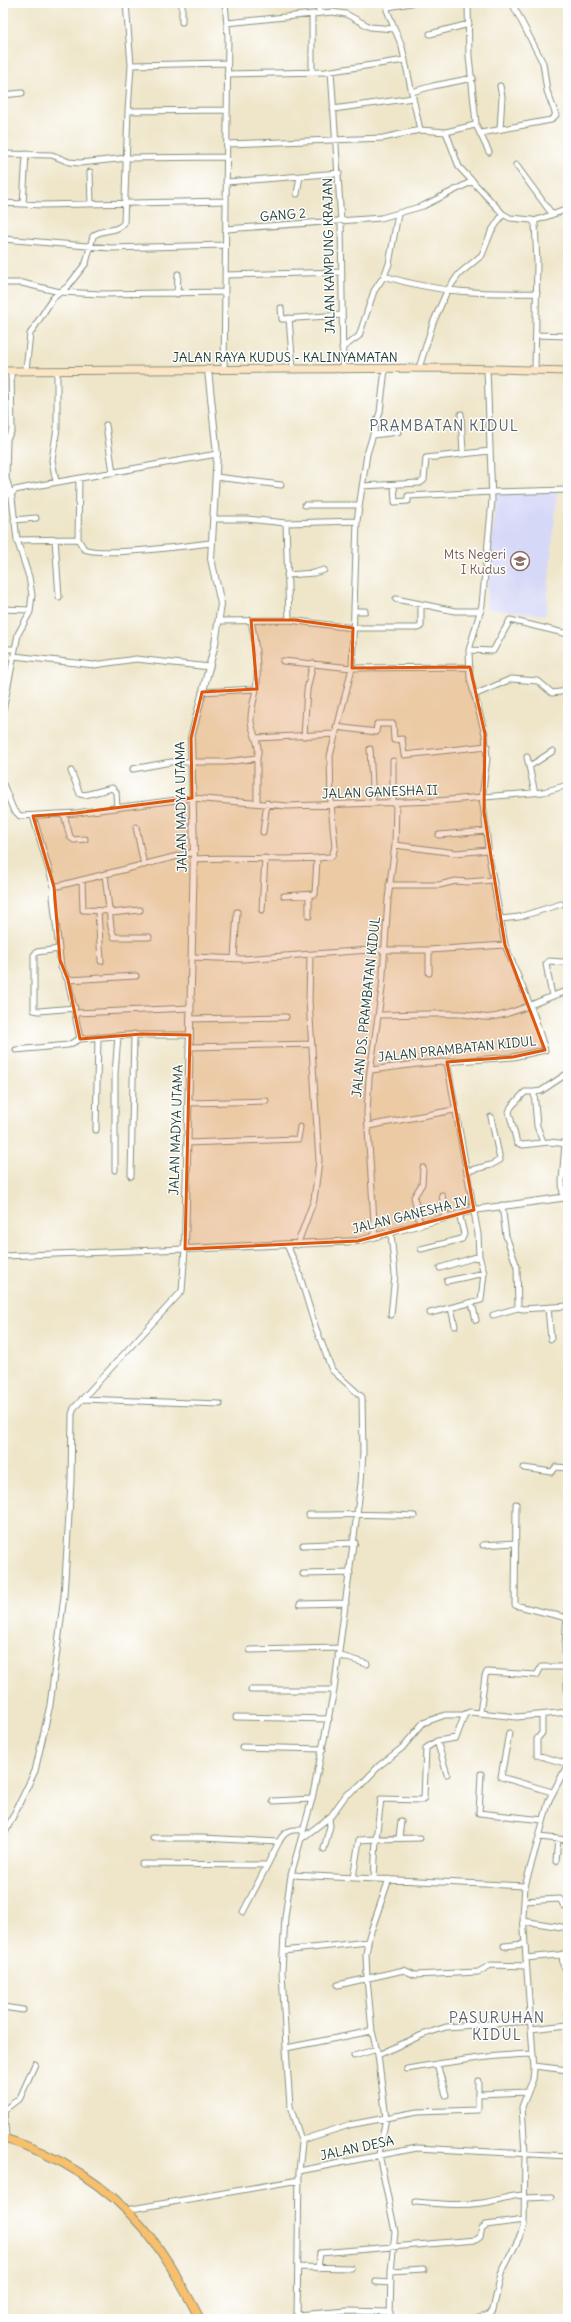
<svg xmlns="http://www.w3.org/2000/svg" width="571" height="2322" font-family="Delius,sans-serif">
<rect width="100%" height="100%" fill="#fff"/>
<filter id="ink" filterUnits="userSpaceOnUse"><feTurbulence type="fractalNoise" baseFrequency=".025" numOctaves="2"/><feDisplacementMap in="SourceGraphic" scale="8" xChannelSelector="R" yChannelSelector="G"/><feConvolveMatrix kernelMatrix="1 2 1 2 8 2 1 2 1" color-interpolation-filters="sRGB"/></filter>
<filter id="wash" filterUnits="userSpaceOnUse"><feTurbulence type="fractalNoise" baseFrequency=".012" numOctaves="4" result="noise"/><feDisplacementMap in="SourceGraphic" scale="16" xChannelSelector="R" yChannelSelector="G"/><feGaussianBlur stdDeviation="0.9" result="paint"/><feColorMatrix in="noise" values="0 0 0 0 0 0 0 0 0 0 0 0 0 0 0 0 0 1.4 0 .05"/><feComposite in="paint" operator="in"/></filter>
<g filter="url(#wash)">
<rect width="100%" height="100%" fill="#efe6ca"/>
<path fill="#d6d8f8" d="M496 492H557L546 615 486 609Z"/>
</g>
<g filter="url(#ink)">
<g fill="none" stroke-linecap="round" stroke-linejoin="round">
<g stroke="#87927f" stroke-width="7">
<path id="minor" d="M126 3 131 65 128 111 226 110
M182 3V22
M318 3 319 12
M411 3 388 7 387 10 402 47 420 130 446 132 459 167 503 214 510 218 532 220 535 224 537 262 535 370
M312 14V72
M227 23 332 12 346 14 370 27 394 29
M430 34 469 24
M131 65 227 63
M331 71 341 221 343 370
M227 74 325 72 405 60
M412 92 433 86 473 78
M3 95 22 93
M333 109 413 98
M476 125 489 152
M500 129 502 97 500 86
M446 132 475 125 476 123 469 56 468 3
M481 133 551 120 556 115 547 91 543 63 512 3
M227 144 383 138 420 130
M3 154 52 155 69 162 80 163 127 158 226 157
M516 165 552 214
M90 172 91 204
M226 182 339 173
M297 194 300 176
M3 203 42 205 226 201
M23 204 26 154
M534 221 568 209
M226 229 381 218 423 206 473 181
M3 239 111 248 225 245
M225 275 341 272
M384 276C439 293 481 294 537 293
M3 283H22L60 292 101 294 225 292
M177 294 178 274
M281 308 282 319 342 315
M289 318 293 369
M536 335 568 336
M342 348 359 336 374 291 384 276 389 264 398 214
M419 368 433 323 447 291 459 274 482 255 491 232 503 214
M26 370 30 334 53 298 68 286 86 263 93 236C102 228 117 233 124 223L128 111
M224 370 228 37 225 3
M461 414 463 453
M106 425 113 473
M373 435 398 432
M216 477 281 485
M56 482 52 460 57 428V370
M394 485 395 502 408 501V496L492 492 568 490
M362 486 420 483 424 480 426 458 490 451
M3 495H11
M11 495 15 490 35 486 217 454
M305 505H359
M213 519H247L286 523 357 521
M14 520 36 518
M286 523 289 620
M55 539 59 597
M78 539 79 479
M17 540 78 539 84 549C103 557 186 546 210 543
M287 575 314 573 324 570
M396 599 455 611H481
M3 609 30 610
M354 611H365
M219 621 289 620 353 628H418L421 626V605
M3 649H15
M469 650 493 651 510 620 568 634
M14 656 94 665 136 659 210 667
M283 661 352 668 470 667
M202 692 255 689
M474 695 511 679 538 681 552 693 568 691
M3 711 18 634 30 612 32 595 29 577 17 540 12 498 6 478 7 439 12 430 11 371
M336 727 376 732 377 724H393L394 740 402 739 404 755 487 746
M304 736 307 690 313 663
M257 738 334 734
M370 749 373 803
M527 757 535 793
M530 766 553 751
M133 769 171 762H226L257 758C261 745 253 735 251 722 250 708 256 696 257 682 258 661 255 640 251 620
M71 771 80 794 85 795 112 788 116 792 117 808
M3 784 13 809 20 816 76 813 192 798 288 806 437 801 543 792 568 785
M257 802V758
M393 803V761
M64 814 70 837 74 840 85 839
M33 816 54 887
M136 827 144 865
M263 832 267 803
M439 835 486 831
M395 845 456 853 488 850
M193 859C238 856 284 862 329 857L332 856 335 847 331 804 330 756 352 668 357 521 367 454 380 412 385 369
M105 874 111 927 114 937H149
M82 880 83 910 111 911
M389 885H439L456 881 467 882 493 880
M309 895V916
M284 896 315 894 317 859
M262 910 265 858
M98 911 101 961
M111 913 140 910
M500 919 519 917 561 904
M59 949 37 952 34 955V1010L39 1011 75 1008
M429 950V973
M192 957 243 959 370 950H429L505 945
M234 958 237 912
M68 980 136 976
M552 996 546 964 549 961 563 962
M76 1013 190 1008
M379 1015C407 1015 435 1013 462 1014 473 1014 481 1019 492 1017 519 1013 542 998 568 991
M190 1019 286 1017
M80 1039 68 980 61 967 53 897 54 887 194 852
M190 1047 312 1044
M16 1050 68 1045 80 1039 127 1035H190
M371 1070 417 1064 513 1057 545 1050 534 1015 505 945 489 857 484 812 482 798 487 758 485 734 470 678 469 650 482 605 492 500 487 369
M534 1092H525L511 1107 509 1112 517 1143 523 1145 549 1142 568 1144
M188 1103 266 1101
M368 1126 454 1110
M96 1130 98 1037
M543 1142 537 1126 534 1092 541 1091 568 1073
M187 1143 298 1139 300 1127
M115 1170V1074L118 1036
M467 1171 491 1165 500 1160 491 1117
M131 1176 134 1034
M442 1195 446 1217
M563 1197 562 1181 565 1144
M502 1205 506 1236 517 1267 518 1308 523 1309 568 1306
M420 1224 414 1197 422 1184 423 1168
M375 1237 367 1113 369 1078 382 989 388 899 395 845 396 803
M287 1245 298 1270 315 1326 332 1370 362 1397 363 1452 361 1483 334 1690 312 1799 291 1875 285 1917 282 1971 286 2048 290 2106 302 2143 299 2171
M297 1245 314 1200 319 1161 309 1001 310 955
M421 1249 462 1239 464 1234 459 1213
M3 1256 185 1249 182 1291 74 1408 72 1414 71 1482 64 1596 50 1705 35 1771 3 1837
M440 1268 479 1256
M447 1281 484 1273
M472 1303 476 1320
M451 1308 455 1326
M548 1308 551 1339
M430 1313 481 1300 484 1273 479 1256 478 1234 447 1062
M391 1315 395 1275 391 1233
M493 1315 518 1308
M82 1399 220 1404
M524 1468 552 1472 556 1467 568 1468
M516 1504 515 1605 567 1618
M309 1515C344 1515 379 1513 414 1516
M303 1545 355 1543
M483 1545 516 1543
M303 1574 350 1573
M568 1596 565 1646 568 1707
M300 1604 346 1603
M250 1650 339 1648
M338 1655 367 1664
M251 1690H334
M480 1713 485 1676 487 1672 537 1675 541 1667H565
M542 1715V1733L537 1739V1755L568 1764
M236 1717 329 1719
M509 1733 501 1777 552 1792
M437 1741 447 1774
M242 1747 323 1749
M568 1764 549 1800 539 1837 568 1840
M481 1774 479 1813 543 1820
M273 1801 312 1799
M153 1838H202L279 1842C284 1831 291 1829 303 1830
M399 1838 401 1821
M301 1839 331 1816 346 1795 359 1787 380 1765 402 1748 423 1723 445 1715H464
M324 1849 330 1826 329 1818
M556 1861 558 1839
M142 1864 267 1865
M291 1875 525 1886
M353 1878 359 1840 376 1839 381 1799 421 1800 424 1798 426 1748 437 1741 456 1738 465 1714 470 1712 517 1717 568 1712
M374 1879 376 1839 420 1838
M389 1879 369 1937 366 1954 367 1979 372 2031 378 2055 386 2118 379 2154 395 2232 391 2271 390 2319
M524 1901 560 1899 564 1906 568 1908
M243 1912 279 1842
M523 1921 568 1928
M504 1946 524 1944
M283 1951 368 1942
M562 1954 563 1965 568 1972
M526 1958 568 1954
M338 1985 404 1970 415 1975 478 1972 491 1965 526 1966
M3 2007 23 2010
M568 2014V1990
M531 2029 568 2025
M286 2048 372 2031
M378 2055 422 2035 446 2027 531 2021
M354 2056 377 2049
M437 2064 446 2095
M534 2066 568 2070
M407 2069C449 2062 491 2055 533 2054
M479 2094 527 2092
M6 2139 4 2110 20 2098 35 2064
M302 2140 349 2125 417 2112 478 2110V2081
M525 2198 551 2197
M416 2202C438 2204 460 2206 482 2203 497 2201 509 2195 525 2195
M126 2210 299 2180
M298 2267 351 2268
M318 2268 320 2253 476 2240 480 2237 482 2228 486 2225 524 2220
M391 2271 424 2269
M376 2282 391 2283
M297 2315 348 2311 390 2312
M297 2319 299 2171 417 2148 568 2156
M475 2319 489 2315 493 2310 501 2274 521 2234 524 2224 525 2154 522 2107 533 2079 534 2069 523 1916 525 1886 539 1837"/>
</g>
<g stroke="#87927f" stroke-width="8">
<path id="tertiary" d="M208 370 217 454 211 559 221 604 215 644 191 738 194 852 185 1249 358 1241 474 1210 568 1197"/>
</g>
<g stroke="#87927f" stroke-width="9">
<path id="secondary" d="M3 371 453 368 568 371"/>
</g>
<g stroke="#87927f" stroke-width="10">
<path id="primary" d="M3 2138C57 2154 107 2185 144 2229 166 2255 184 2289 200 2319"/>
</g>
<use href="#minor" stroke="#fff" stroke-width="5"/>
<use href="#tertiary" stroke="#fff" stroke-width="6"/>
<use href="#secondary" stroke="#fce5c4" stroke-width="7"/>
<use href="#primary" stroke="#f8bf6c" stroke-width="8"/>
</g>
</g>
<path fill="#de580e" fill-opacity="0.2" stroke="#de580e" stroke-width="3" stroke-linejoin="round" d="M251 620H295L353 628 352 668 470 667 485 734 484 812 505 945 545 1050 513 1057 447 1062 474 1210 358 1241 185 1249 190 1035 142 1034 80 1039 68 980 60 960 54 887 33 816 76 813 192 798 191 738 202 692 257 689Z"/>
<defs>
<g id="school-ring" transform="scale(1)"><circle r="9.5" fill="#fff" stroke="#8d6e63" stroke-width="1.5"/><path d="M0-5L7-2L0 1L-7-2ZM-4 1L0 2.5L4 1V4Q0 6-4 4Z" fill="#8d6e63"/></g>
</defs>
<g fill-rule="evenodd">
<use href="#school-ring" x="520" y="561"/>
</g>
<g text-anchor="middle" dominant-baseline="central" stroke-width="3" stroke-linejoin="round" paint-order="stroke">
<g font-size="13" fill="#1f3d34" stroke="#fff">
<text transform="translate(283 215) rotate(-5)">GANG 2</text>
<text transform="translate(329 256) rotate(-91)">JALAN KAMPUNG KRAJAN</text>
<text x="285" y="357">JALAN RAYA KUDUS - KALINYAMATAN</text>
<text transform="translate(380 792) rotate(-2)">JALAN GANESHA II</text>
<text transform="translate(181 807) rotate(-91)">JALAN MADYA UTAMA</text>
<text transform="translate(366 1007) rotate(-84)">JALAN DS. PRAMBATAN KIDUL</text>
<text transform="translate(457 1049) rotate(-6)">JALAN PRAMBATAN KIDUL</text>
<text transform="translate(176 1130) rotate(-88)">JALAN MADYA UTAMA</text>
<text transform="translate(410 1215) rotate(-14)">JALAN GANESHA IV</text>
<text transform="translate(357 2148) rotate(-12)">JALAN DESA</text>
</g>
<g font-size="13" fill="#785e54" stroke="#fff" text-anchor="end">
<text x="506" y="554">Mts Negeri<tspan x="506" dy="15">I Kudus</tspan></text>
</g>
<g font-size="15" letter-spacing="1" fill="#586169" stroke="#fff">
<text x="444" y="425">PRAMBATAN KIDUL</text>
<text x="497" y="2017">PASURUHAN<tspan x="497" dy="17">KIDUL</tspan></text>
</g>
</g>
<rect width="571" height="2322" fill="none" stroke="#fff" stroke-width="16"/>
</svg>
